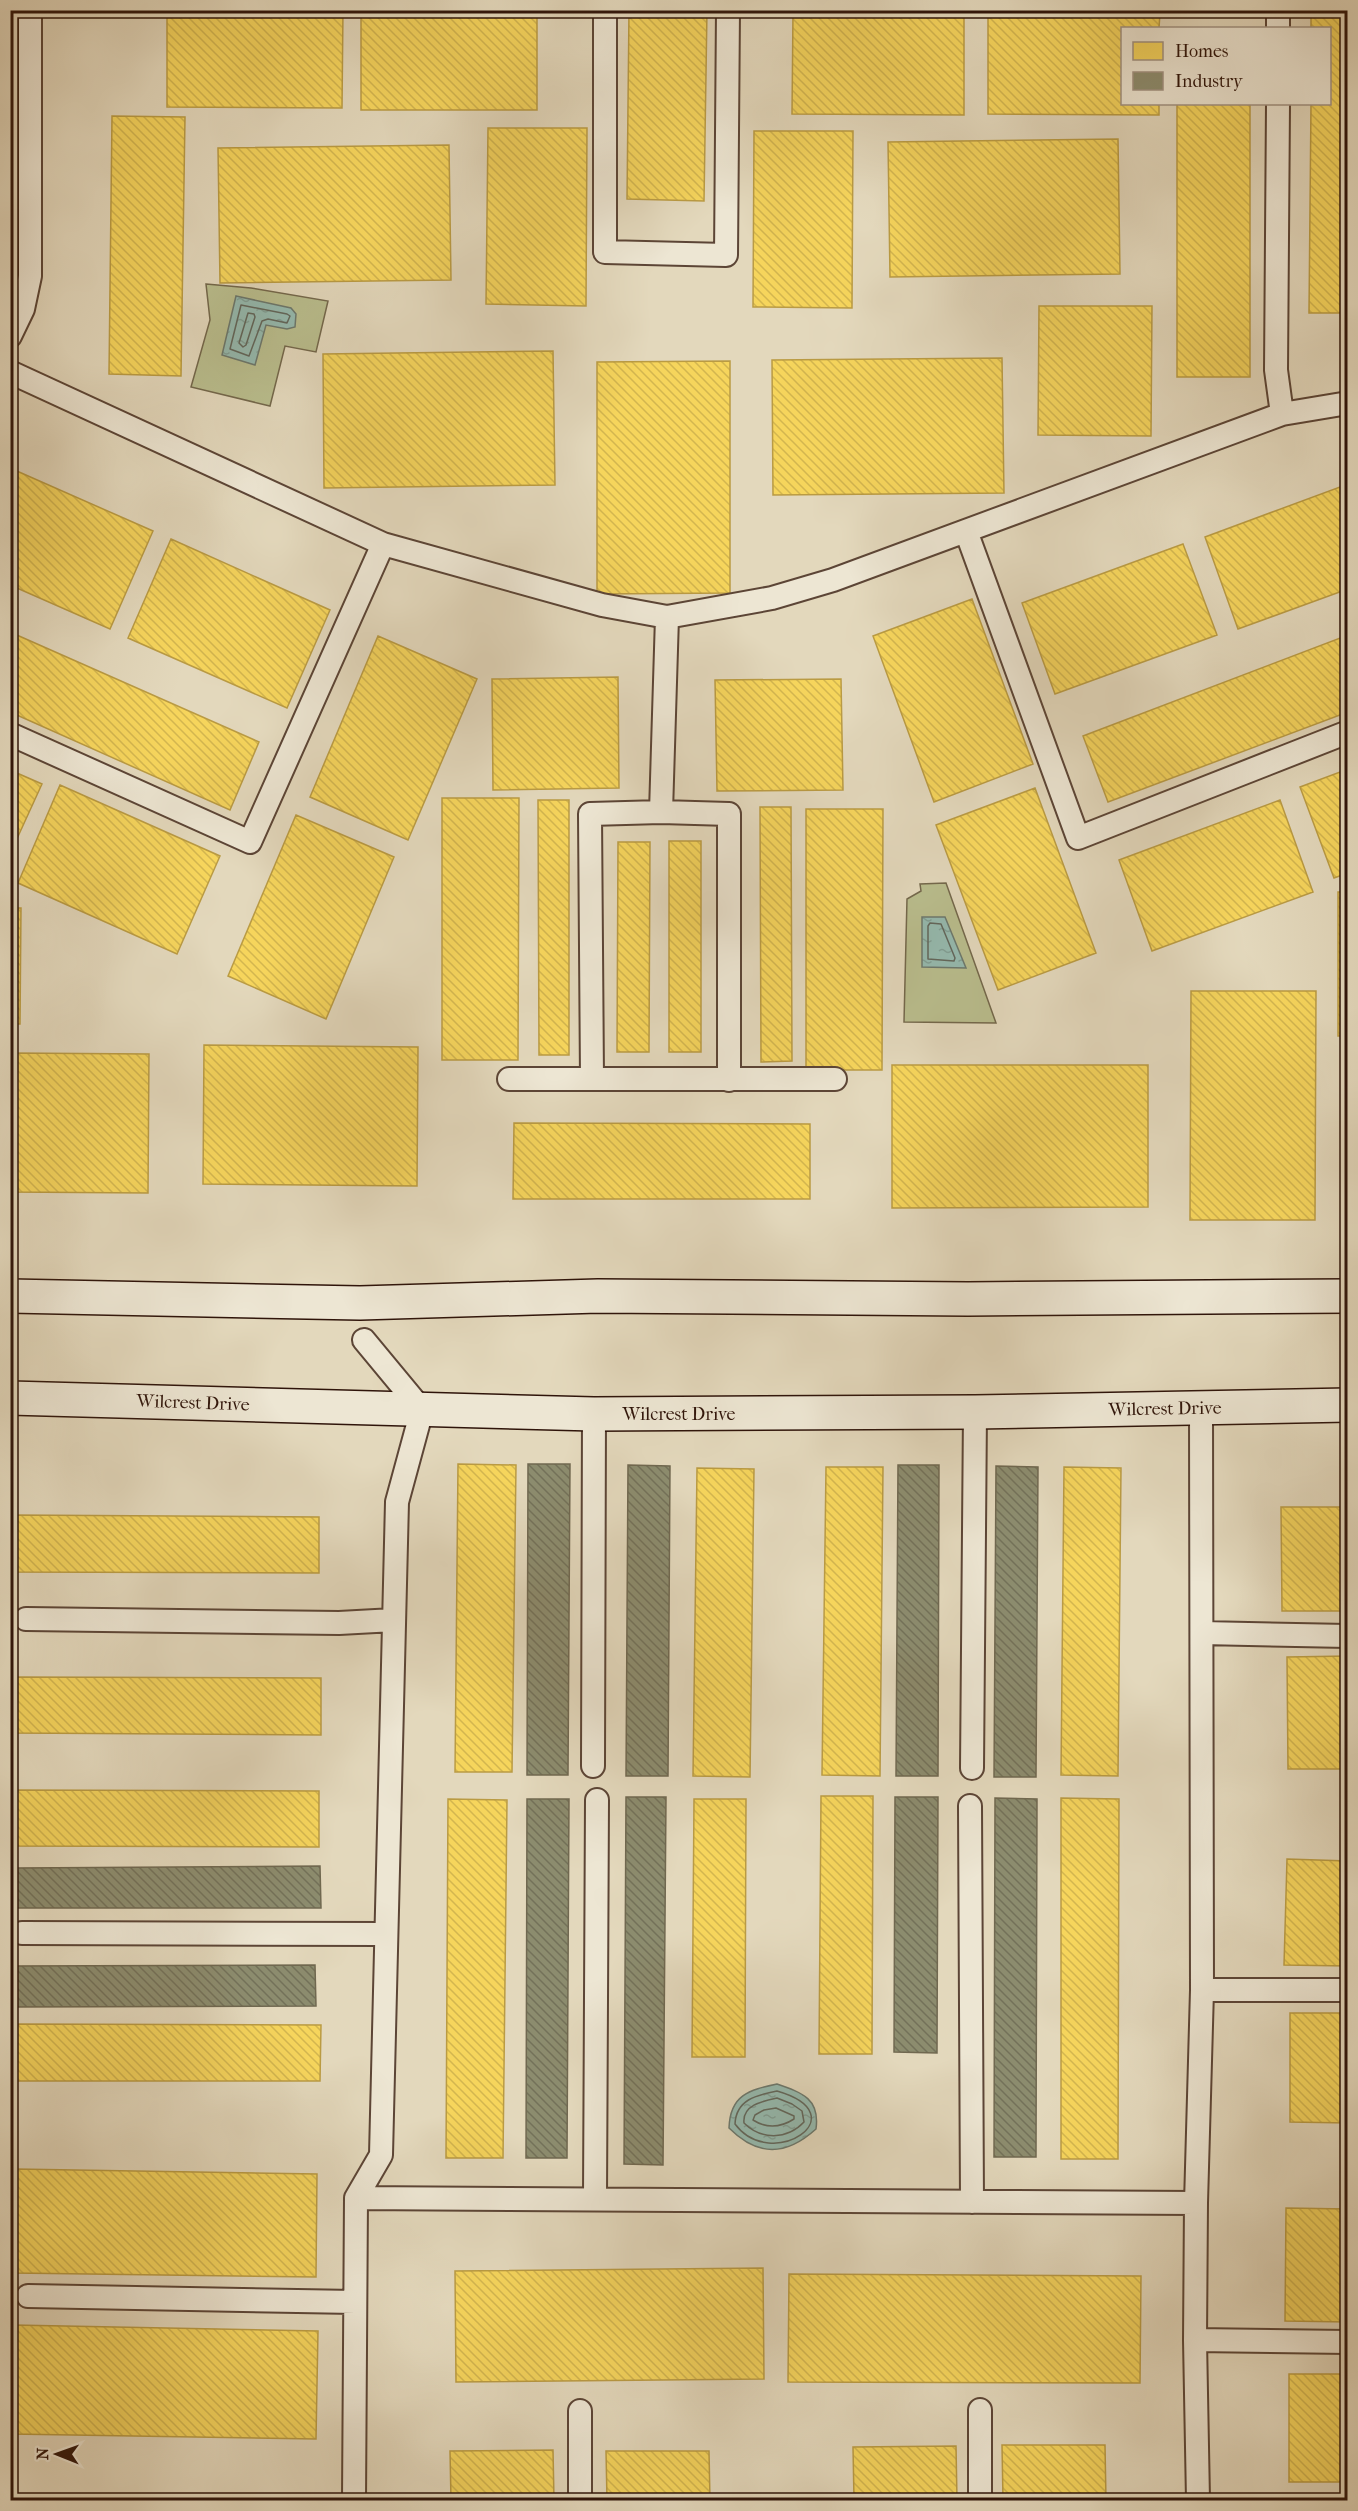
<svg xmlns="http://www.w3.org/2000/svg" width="1358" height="2511" font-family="'IM FELL French Canon',serif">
<defs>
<pattern id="water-ripples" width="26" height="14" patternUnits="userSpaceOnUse" patternTransform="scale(1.5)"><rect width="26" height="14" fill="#95baaf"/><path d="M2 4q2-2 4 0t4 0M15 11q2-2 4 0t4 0" fill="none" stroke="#819f95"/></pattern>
<pattern id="homes-back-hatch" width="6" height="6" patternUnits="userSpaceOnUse" patternTransform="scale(1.5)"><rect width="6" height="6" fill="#f6d55c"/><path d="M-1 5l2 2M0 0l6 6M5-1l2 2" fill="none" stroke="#d3b64f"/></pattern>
<pattern id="industry-back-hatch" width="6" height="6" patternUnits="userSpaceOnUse" patternTransform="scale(1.5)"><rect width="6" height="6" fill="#8c8c6e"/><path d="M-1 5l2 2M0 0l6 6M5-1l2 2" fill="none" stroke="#737159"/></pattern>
</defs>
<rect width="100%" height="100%" fill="#e3d8bc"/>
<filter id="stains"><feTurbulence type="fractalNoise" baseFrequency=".00333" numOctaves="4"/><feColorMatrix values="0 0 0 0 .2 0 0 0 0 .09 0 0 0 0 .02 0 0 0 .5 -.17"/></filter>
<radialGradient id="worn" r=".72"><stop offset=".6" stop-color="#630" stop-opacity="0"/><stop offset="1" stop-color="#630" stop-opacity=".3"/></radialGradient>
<path fill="#b9bd8d" stroke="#74684c" stroke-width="1.5" d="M206 284 251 288 328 301 316 352 285 346 270 406 191 387 210 320Z
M946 883 996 1023 904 1022 907 899 921 891 920 884Z"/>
<path fill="url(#water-ripples)" stroke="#6c786d" stroke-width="1.5" d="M236 296 291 308 296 314 295 327 287 329 266 325 255 365 222 355Z
M922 917H945L966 968 922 967Z
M777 2084C803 2093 820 2099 816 2129 786 2156 758 2157 729 2128 730 2095 749 2090 777 2084Z"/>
<path fill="url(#homes-back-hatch)" stroke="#ba9b43" stroke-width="1.5" d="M167 10H343L342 108 167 107Z
M361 10 537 11V110H361Z
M629 10H707L704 201 627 199Z
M1311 10H1345L1343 313H1309L1311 104H1330V28H1311Z
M793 12 964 13V115L792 114Z
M988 12 1160 13 1159 28H1122V104H1159V115L988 114Z
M1177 104H1250V377H1177Z
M112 116 185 117 181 376 109 374Z
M488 128H587L586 306 486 304Z
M754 131H853L852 308 753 307Z
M1118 139 1120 274 890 277 888 142Z
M449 145 451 280 220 283 218 148Z
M1039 306H1152L1151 436 1038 435Z
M553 351 555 485 324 488 323 354Z
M1002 358 1004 493 773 495 772 360Z
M730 361V593L597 594V362Z
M10 468 153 531 110 629 10 585Z
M1348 484V589L1238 629 1205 537Z
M171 539 330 610 287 708 128 638Z
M1183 544 1217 635 1055 694 1022 603Z
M972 599 1033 764 934 802 873 636Z
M10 632 259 742 230 810 10 712Z
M1348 635V712L1108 802 1083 736Z
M378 636 477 679 408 840 310 797Z
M618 677 619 788 493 790 492 679Z
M841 679 843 790 717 791 715 680Z
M1348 769V873L1334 878 1300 787Z
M10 770 42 784 10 854Z
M60 785 220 856 177 954 18 883Z
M1035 788 1096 953 998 990 936 825Z
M442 798H519L518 1060H442Z
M538 800H569V1055H539Z
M1280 800 1313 892 1152 951 1119 860Z
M760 807H791L792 1061 761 1062Z
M806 809H883L882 1070H806Z
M296 815 394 857 326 1019 228 976Z
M669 841H701V1052H669Z
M618 842H650L649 1052H617Z
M1338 892H1348V1036H1338Z
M10 908H21L20 1024H10Z
M1191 991H1316L1315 1220H1190Z
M204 1045 418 1047 417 1186 203 1184Z
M10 1053 149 1054 148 1193 10 1192Z
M892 1065H1148V1207L892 1208Z
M514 1123 810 1124V1199H513Z
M458 1464 516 1465 512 1772H455Z
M826 1467H883L880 1776 822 1775Z
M1064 1467 1121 1468 1118 1776 1061 1775Z
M697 1468 754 1469 750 1777 693 1776Z
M1281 1507H1348V1611H1282Z
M11 1515 319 1517V1573L11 1572Z
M1348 1656V1769H1288L1287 1657Z
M14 1677 321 1678V1735L13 1733Z
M12 1790 319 1791V1847L11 1846Z
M821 1796H873L872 2054H819Z
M1061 1798 1119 1799 1118 2159H1061Z
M448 1799 507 1800 503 2158H446Z
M694 1799H746L745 2057H692Z
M1287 1859 1348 1861V1966L1284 1965Z
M1290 2013H1348V2123L1290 2122Z
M13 2024 321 2025 320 2081H13Z
M15 2169 317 2174 316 2277 13 2273Z
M1286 2208 1348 2209V2322L1285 2321Z
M763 2268 764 2379 456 2382 455 2271Z
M789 2274 1141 2276 1140 2383 788 2382Z
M13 2325 318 2331 316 2439 11 2434Z
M1289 2374H1348V2482H1289Z
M1002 2445H1105L1106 2500H1003Z
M956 2446 957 2500H854L853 2447Z
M553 2450 554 2500H451L450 2451Z
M606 2451H709L710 2500H607Z"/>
<path fill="url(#industry-back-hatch)" stroke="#706850" stroke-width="1.5" d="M528 1464H570L568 1775H527Z
M628 1465 670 1466 668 1776H626Z
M898 1465H939L938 1776H896Z
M996 1466 1038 1467 1036 1777H994Z
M626 1797H666L663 2165 624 2164Z
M895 1797H938L937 2053 894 2052Z
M995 1798 1037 1799 1036 2157H994Z
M527 1799H569L567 2158H526Z
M320 1866 321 1908H16V1868Z
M315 1965 316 2006 11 2007V1966Z"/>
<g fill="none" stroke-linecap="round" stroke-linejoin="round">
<path stroke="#62675c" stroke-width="1.5" d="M241 305 287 314 290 316 287 323 268 319 262 321 249 356 230 349Z
M248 313 254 314 255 317 246 345 243 347 239 343Z
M930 923 941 924 955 958 954 961 928 959V926Z
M777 2091C860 2115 771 2173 735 2124 736 2100 756 2095 777 2091Z
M777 2098 792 2104 802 2111 804 2122C787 2140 761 2140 744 2123 742 2105 763 2101 777 2098Z
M776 2108 794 2116V2119C780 2128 767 2129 753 2120L755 2115 764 2110Z"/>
<g stroke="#5c4536" stroke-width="26">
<path id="lane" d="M605 10V252L726 255 728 10
M1278 28V10
M1278 104 1276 370 1282 414
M10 336 23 309 30 276V10
M10 372 383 544 602 605 667 617 772 598 833 580 1282 414 1348 403
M966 531 1078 838 1348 732
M10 734 250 842 383 544
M661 812 667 617
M509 1079H835
M592 1079 590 814 661 812 729 814V1080
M26 1619 339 1623 394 1620
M1202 1633 1348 1636
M593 1766 594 1414
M972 1768 975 1412
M970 1806 972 2202
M22 1933 386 1934
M1202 1990H1348
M356 2198 1196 2203
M595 2198 597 1800
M28 2296 355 2302
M1195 2340 1348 2342
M980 2410V2500
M354 2500 356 2198 381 2155 397 1502 422 1410 364 1340
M580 2500V2411
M1198 2500 1195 2340 1196 2203 1202 1990 1201 1408"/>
</g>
<g stroke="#2f140a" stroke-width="36">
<path id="secondary" d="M10 1296 360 1303 598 1296 968 1299 1348 1296
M10 1398 594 1414 975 1412 1348 1405"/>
</g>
<use href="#lane" stroke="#ede6d3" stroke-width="22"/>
<use href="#secondary" stroke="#ede6d3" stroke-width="33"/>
</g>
<g text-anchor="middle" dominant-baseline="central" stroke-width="6" stroke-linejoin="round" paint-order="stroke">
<g font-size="18" fill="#2f140a" stroke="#ede6d3">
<text transform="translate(193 1403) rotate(2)">Wilcrest Drive</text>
<text transform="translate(1165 1409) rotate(-1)">Wilcrest Drive</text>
<text x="679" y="1414">Wilcrest Drive</text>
</g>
</g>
<rect width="1358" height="2511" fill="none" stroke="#e3d8bc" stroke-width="36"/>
<rect x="12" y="12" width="1334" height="2487" fill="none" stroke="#2f140a" stroke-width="3"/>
<rect x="18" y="18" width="1322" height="2475" fill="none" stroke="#2f140a" stroke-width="1.5"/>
<rect x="1121" y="27" width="210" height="78" fill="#ede6d3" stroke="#a19283" stroke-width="1.5"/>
<rect x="1133" y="42" width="30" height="18" fill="#f6d55c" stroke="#a19283" stroke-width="1.5"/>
<text x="1175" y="57" font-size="18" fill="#2f140a">Homes</text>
<rect x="1133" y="72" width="30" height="18" fill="#8c8c6e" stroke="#a19283" stroke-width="1.5"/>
<text x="1175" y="87" font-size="18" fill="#2f140a">Industry</text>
<g transform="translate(57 2454) rotate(271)" stroke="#ede6d3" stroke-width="4.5" paint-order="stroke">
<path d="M0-4.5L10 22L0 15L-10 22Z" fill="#2f140a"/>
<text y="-9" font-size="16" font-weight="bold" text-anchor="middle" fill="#2f140a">N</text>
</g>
<rect width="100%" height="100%" filter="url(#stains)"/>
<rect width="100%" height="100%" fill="url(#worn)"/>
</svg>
